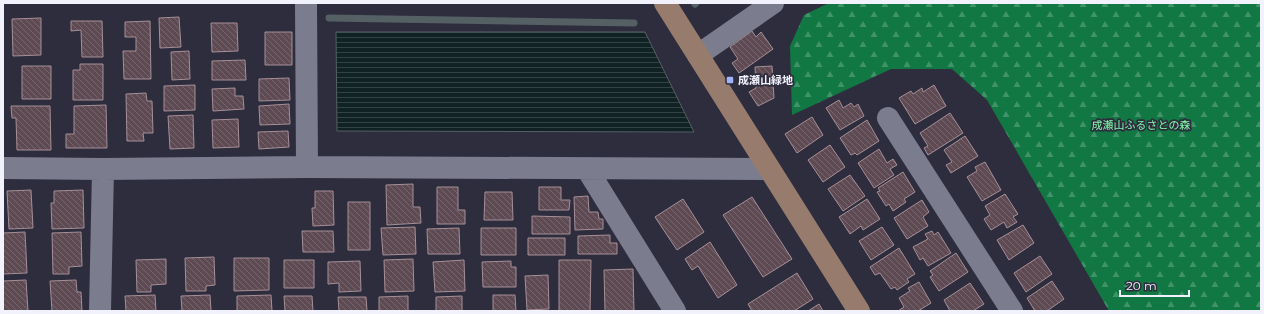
<svg xmlns="http://www.w3.org/2000/svg" width="1264" height="314" font-family="Montserrat,'Noto Sans JP',sans-serif">
<defs>
<pattern id="forest-firs" width="22" height="20" patternUnits="userSpaceOnUse"><rect width="22" height="20" fill="#117843"/><path d="M5 1l3.5 6h-7zM16 11l3.5 6h-7z" fill="#409268"/></pattern>
<pattern id="water-rules" width="6" height="5" patternUnits="userSpaceOnUse"><rect width="6" height="5" fill="#102223"/><path d="M0 2.5h6" fill="none" stroke="#334344"/></pattern>
<pattern id="building-back-hatch" width="6" height="6" patternUnits="userSpaceOnUse"><rect width="6" height="6" fill="#5e4a52"/><path d="M-1 5l2 2M0 0l6 6M5-1l2 2" fill="none" stroke="#76656c"/></pattern>
</defs>
<rect width="100%" height="100%" fill="#2e2d3d"/>
<path fill="url(#forest-firs)" d="M829 3H1261V311H1109L987 100 952 69H891L792 115 790 46 804 15Z"/>
<path fill="url(#water-rules)" stroke="#546064" d="M336 32H645L694 132 337 131Z"/>
<g fill="none" stroke-linecap="round" stroke-linejoin="round">
<path stroke="#546064" stroke-width="7" d="M695 4 696 3
M329 18 634 23"/>
</g>
<path fill="url(#building-back-hatch)" stroke="#a68f98" d="M179 17 181 47 160 48 159 18Z
M41 18V55L13 56 12 19Z
M71 21H102L103 57H82L81 30 71 31Z
M150 21 151 79H124L123 51H136V37H125V22Z
M211 23H237L238 51 212 52Z
M752 31 756 37 761 32 773 49 739 73 732 63 738 59 730 47Z
M265 32H292V65H265Z
M189 51 190 79 172 80 171 52Z
M245 60 246 80H212V61Z
M80 64H103V100H73V70H80Z
M22 66H51V99H22Z
M772 66 774 98 758 106 749 92 756 88 755 67Z
M289 78 290 100 259 101V79Z
M195 85V110L164 111V86Z
M934 85 946 106 915 124 899 98 911 91 913 94 922 88 923 92Z
M235 88V96H243L244 109 213 111 212 89Z
M146 93 147 101H152L153 133H143L144 141H127L126 94Z
M839 100 843 108 851 103 854 107 858 104 864 116 840 130 826 108Z
M289 104 290 124 260 125 259 106Z
M106 105 107 148H66V134H74V106Z
M11 106H50L51 150H17L16 118H12Z
M950 113 963 133 928 155 924 148 928 146 920 133Z
M193 115 194 148 170 149 168 116Z
M812 117 823 135 797 153 785 134Z
M238 119 239 147 213 148 212 120Z
M867 120 879 141 857 155 855 153 851 155 840 138Z
M288 131 289 147 259 149 258 132Z
M965 136 978 156 951 173 946 165 952 162 944 150Z
M830 145 845 167 823 182 808 160Z
M879 149 887 163 893 159 897 165 890 169 894 175 874 188 858 163Z
M985 162 1001 190 982 201 967 177 977 171 975 167Z
M903 172 915 192 904 199 906 202 893 211 889 204 886 206 877 192 880 191 878 188Z
M850 175 865 196 843 211 828 189Z
M413 184V207H420L421 223 387 225 386 185Z
M437 187H458V210H465V224H437Z
M539 187H561V200H570L569 210H539Z
M31 190 33 228 9 229 7 191Z
M83 190 84 228 52 229 51 203H54V191Z
M315 191H333L334 225 313 226 312 208H315Z
M485 192H512L513 220H484Z
M1005 194 1018 214 1013 217 1017 222 1007 228 1004 222 991 230 984 219 990 215 985 206Z
M588 196 589 212H598L599 219H603V229L575 230 574 197Z
M752 197 792 259 763 277 723 215Z
M683 199 704 232 677 250 655 217Z
M867 199 880 219 863 230 861 226 850 234 839 217Z
M922 200 929 212 923 217 928 226 907 239 894 218Z
M348 202H370V250H348Z
M532 216 570 217V234H532Z
M1023 225 1034 243 1009 260 997 240Z
M415 227 416 254 383 255 381 228Z
M882 227 894 245 871 260 859 241Z
M459 228 460 254H428L427 229Z
M481 228H516V255H481Z
M302 231H333L334 252H303Z
M932 231 934 235 938 232 951 253 928 266 923 258 920 260 913 247 928 239 925 234Z
M25 232 27 273 3 274V233Z
M81 232 82 266 69 267V274H53L52 233Z
M610 235V243H617V254H578V236Z
M528 238H565V255H528Z
M710 242 737 285 718 298 698 266 692 270 685 259Z
M899 248 915 274 907 279 909 282 897 290 895 287 891 289 880 273 875 275 870 267Z
M956 253 968 272 939 291 930 277 933 275 930 271Z
M1040 256 1052 274 1026 292 1014 273Z
M214 257 215 285 206 286V291H186L185 258Z
M234 258H269V290L234 291Z
M166 259V284L151 285V292H137L136 260Z
M413 259 414 291 385 292 384 260Z
M284 260H314V288H284Z
M464 260 465 291 435 292 433 262Z
M559 260H591L590 311H559Z
M360 261 361 291 339 292V283L328 284V262Z
M511 261V267H516V287H483L482 262Z
M633 269 634 311H605L604 270Z
M797 273 813 299 794 311H752L748 304Z
M548 275 549 309 527 310 525 276Z
M26 280 28 311H3V281Z
M76 280 77 292H81L82 311H52L50 281Z
M1052 281 1064 299 1047 311H1035L1027 298Z
M919 282 931 303 918 311H898L904 307 899 298 910 291 908 288Z
M970 283 984 304 973 311H955L954 310 950 311 944 300Z
M155 295 156 311H126L125 296Z
M210 295 211 311H182L181 296Z
M271 295 272 311H237V296Z
M493 295H515L516 311H493Z
M284 296H312L313 311H285Z
M408 296V311H379V297Z
M462 296V311H436V297Z
M338 297H366L367 311H339Z
M819 304 823 311H808Z"/>
<g fill="none" stroke-linecap="round" stroke-linejoin="round">
<path stroke="#7c7c8f" stroke-width="22" d="M306 3 307 167
M698 55 773 3
M888 118 1012 311
M3 168 103 169 307 167 769 169
M587 169 675 311
M100 311 103 169"/>
<path stroke="#977c6e" stroke-width="22" d="M665 3 859 311"/>
</g>
<rect fill="#a1b2fd" stroke="#2e2d3d" stroke-width="1.5" x="726" y="76" width="8" height="8" rx="2"/>
<g text-anchor="middle" dominant-baseline="central" stroke-width="3.5" stroke-linejoin="round" paint-order="stroke">
<g font-size="11" font-weight="bold" fill="#f2f2fd" stroke="#2e2d3d" text-anchor="start">
<text x="738" y="80">成瀬山緑地</text>
</g>
<g font-size="11" fill="#80f7ab" stroke="#2e2d3d">
<text x="1141" y="125">成瀬山ふるさとの森</text>
</g>
</g>
<rect width="1264" height="314" fill="none" stroke="#f2f2fd" stroke-width="8"/>
<path d="M1120 290v6h69v-6" fill="none" stroke="#f2f2fd" stroke-width="2"/>
<text x="1126" y="290" font-size="12" fill="#f2f2fd" stroke="#2e2d3d" stroke-width="3" paint-order="stroke">20 m</text>
</svg>
